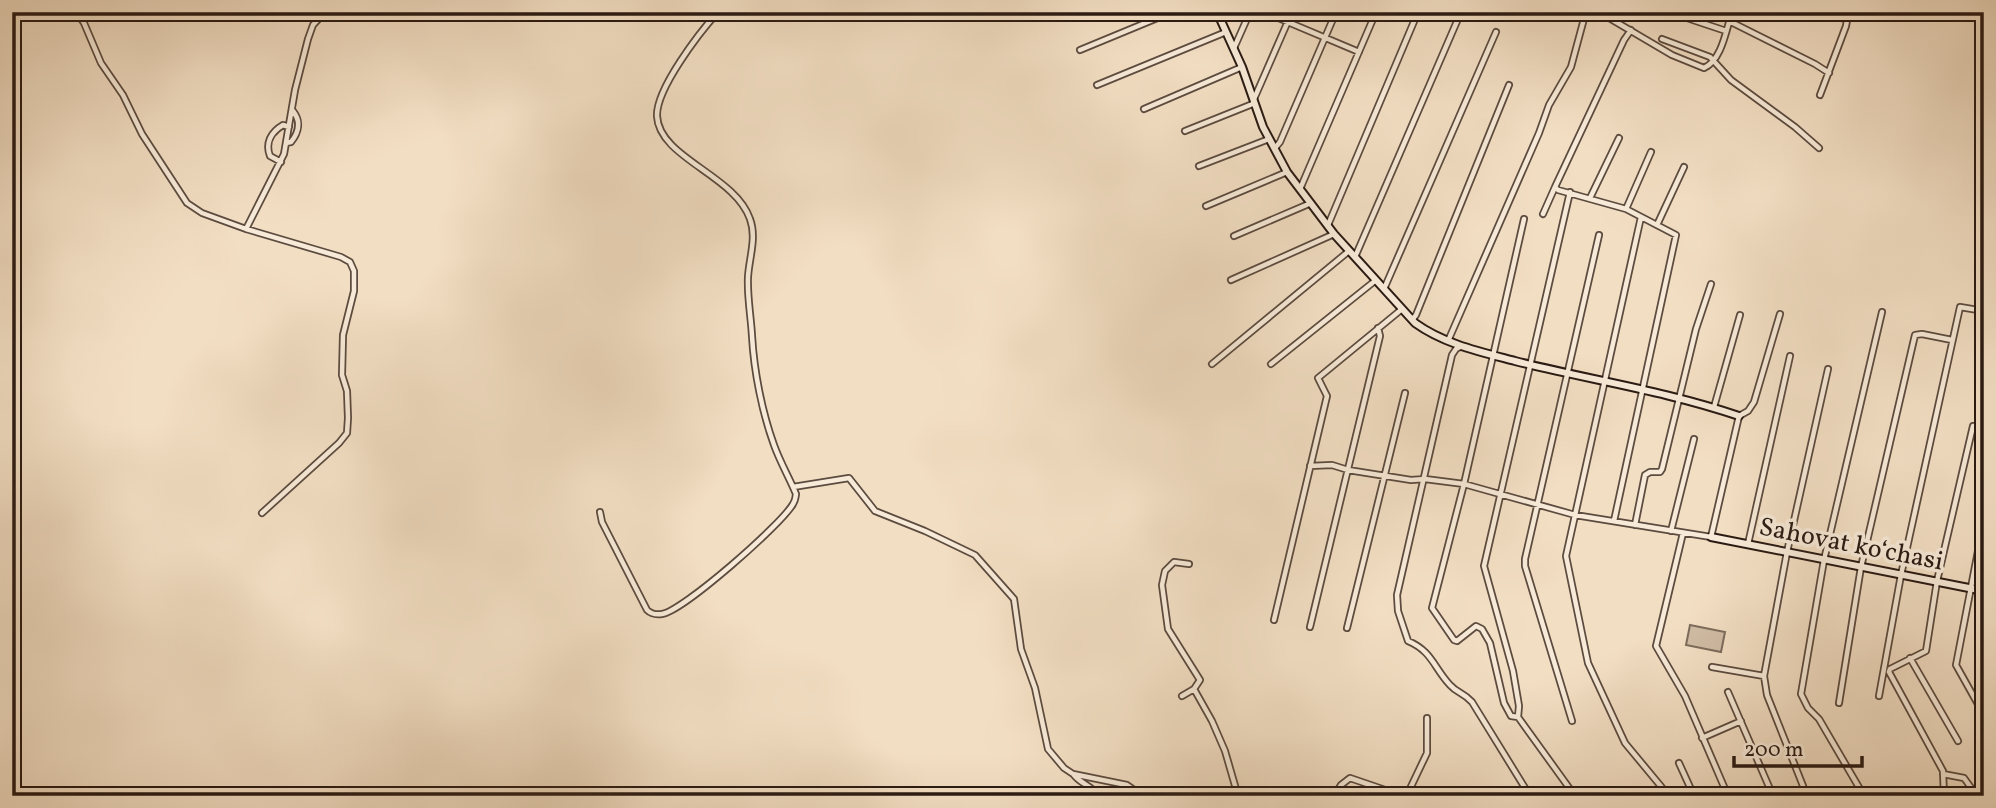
<svg xmlns="http://www.w3.org/2000/svg" width="1996" height="808" font-family="Vollkorn,serif">
<rect width="100%" height="100%" fill="#f2dec3"/>
<filter id="stains"><feTurbulence type="fractalNoise" baseFrequency=".00286" numOctaves="4"/><feColorMatrix values="0 0 0 0 .2 0 0 0 0 .09 0 0 0 0 .02 0 0 0 .5 -.17"/></filter>
<radialGradient id="worn" r=".72"><stop offset=".6" stop-color="#630" stop-opacity="0"/><stop offset="1" stop-color="#630" stop-opacity=".3"/></radialGradient>
<path fill="#d0bda5" stroke="#7d6c5c" stroke-width="2" d="M1690 625 1725 632 1721 652 1686 645Z"/>
<g fill="none" stroke-linecap="round" stroke-linejoin="round">
<g stroke="#5c4b3f" stroke-width="8">
<path id="street" d="M76 12 84 23 101 63 123 95 142 134 187 203 202 213 246 229 341 257 350 262 354 271V291L343 335 342 375 347 391 348 418 347 433 339 443 262 513
M1264 12 1359 52
M1599 12 1672 55 1704 68C1722 60 1726 30 1732 12
M1669 12 1726 31
M1072 14 1076 12
M1729 21 1815 64 1829 73
M1662 39 1710 57 1731 80 1795 127 1819 148
M1234 48 1250 12
M1080 50 1172 12
M1097 85 1226 32
M1820 95 1846 26 1847 20 1826 12
M1254 99 1292 12
M1144 109 1242 67
M1185 131 1255 103
M286 143 291 142C299 132 301 121 293 111
M1275 148 1280 142 1336 12
M281 162 270 156C265 143 271 132 283 125L289 127
M1199 166 1269 139
M1300 189 1376 12
M1570 192 1484 566 1513 671 1519 706 1518 717 1575 796
M1590 198 1619 138
M1206 206 1287 172
M1626 209 1651 152
M1543 214 1555 187
M1641 217 1566 556 1588 663 1625 743 1664 790 1663 796
M1328 225 1418 12
M1657 225 1684 167
M246 229 284 154 295 90 308 39 313 25 325 12
M1234 236 1311 203
M1355 257 1461 12
M1231 280 1334 234
M1384 289 1496 32
M1412 320 1416 315 1509 85
M1448 341 1539 133 1549 105 1571 67 1585 15 1588 12
M1462 346 1456 349 1452 355 1397 595 1398 611 1408 641C1432 651 1434 668 1450 685 1457 693 1463 692 1472 702L1530 796
M1212 364 1349 251
M1271 364 1376 280
M1714 407 1740 315
M1310 466 1332 465 1348 470 1411 480 1425 479 1464 484 1575 515 1711 537 1739 416 1748 411 1754 402 1780 314
M793 487 849 478 875 511 925 531 975 555 1014 599 1021 649 1035 688 1048 749 1064 768 1073 774 1127 785 1143 796
M600 512 602 522 647 610C651 614 655 615 662 614 683 611 782 524 793 504 796 499 795 499 796 494 789 477 780 462 774 445 762 412 754 371 752 336 751 317 747 296 748 277 749 258 757 238 750 219 735 175 659 158 657 116 656 89 699 33 718 12
M1984 520 1956 665 1984 715
M1614 521 1676 235 1626 209 1558 190 1555 187 1624 40 1631 30
M1635 525 1645 475 1650 472H1660L1662 469 1696 329 1711 284
M1671 531 1694 439
M1683 533 1656 646 1685 696 1728 796
M1748 544 1790 356
M1189 564 1174 562 1165 571 1162 585 1168 629 1200 680 1194 689 1212 721 1225 751 1238 796
M1274 620 1327 396 1318 378 1402 309
M1310 627 1380 336 1378 328
M1347 628 1405 393
M1910 658 1958 741
M1712 667 1764 676
M1728 692 1773 796
M1182 696 1194 689
M1879 696 1901 575 1960 307 1984 311
M1839 703 1861 567 1915 335 1922 334 1952 340
M1518 717 1511 716 1504 703 1490 643 1482 629 1476 626 1457 641 1454 640 1432 608 1464 484 1524 219
M1572 721 1525 566V559L1599 235
M1702 738 1741 721
M1679 763 1694 796
M1943 774 1964 778 1977 796
M1074 775C1081 784 1092 786 1099 796
M1214 792 1217 796
M1334 796 1341 785 1350 778 1391 792
M1388 796 1391 792 1407 795 1427 753V718
M1755 796 1770 789
M1807 796 1767 695 1764 676 1787 552 1828 369
M1864 796 1819 719 1808 708 1801 694 1824 560 1882 312
M1944 796 1943 771 1889 672 1890 669 1926 651 1937 581 1973 426"/>
</g>
<g stroke="#2a1a13" stroke-width="10">
<path id="secondary" d="M1217 12 1242 67 1263 127 1287 172 1334 234 1415 323C1444 344 1481 352 1515 361 1590 380 1666 391 1739 416
M1711 537 1984 591"/>
</g>
<use href="#street" stroke="#f7ead8" stroke-width="4.5"/>
<use href="#secondary" stroke="#f7ead8" stroke-width="6"/>
</g>
<g text-anchor="middle" dominant-baseline="central" stroke-width="7" stroke-linejoin="round" paint-order="stroke">
<g font-size="26" fill="#2a1a13" stroke="#f7ead8">
<text transform="translate(1851 545) rotate(11)">Sahovat koʻchasi</text>
</g>
</g>
<rect width="1996" height="808" fill="none" stroke="#f2dec3" stroke-width="42"/>
<rect x="14" y="14" width="1968" height="780" fill="none" stroke="#2a1a13" stroke-width="3.5"/>
<rect x="21" y="21" width="1954" height="766" fill="none" stroke="#2a1a13" stroke-width="2"/>
<path d="M1734 756v10h128v-10" fill="none" stroke="#2a1a13" stroke-width="3.5"/>
<text x="1744" y="756" font-size="21" fill="#2a1a13" stroke="#f7ead8" stroke-width="5" paint-order="stroke">200 m</text>
<rect width="100%" height="100%" filter="url(#stains)"/>
<rect width="100%" height="100%" fill="url(#worn)"/>
</svg>
